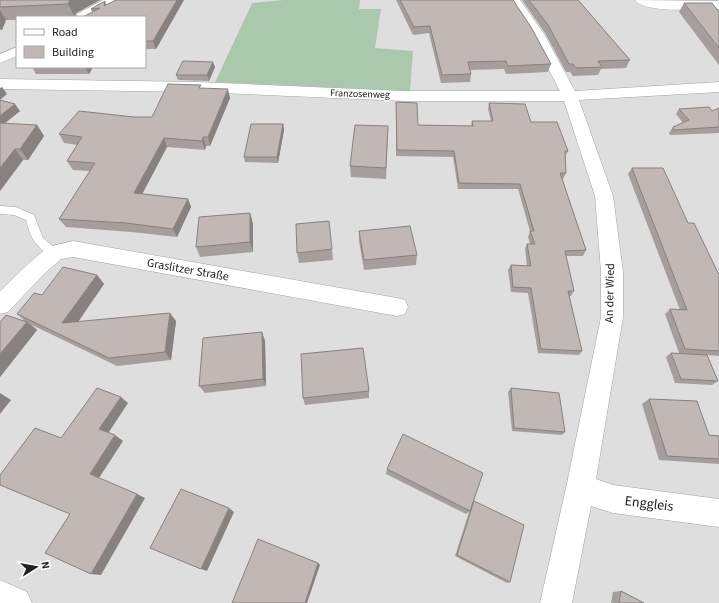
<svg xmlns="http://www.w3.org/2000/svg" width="719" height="603" font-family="'Source Sans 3',sans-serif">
<rect width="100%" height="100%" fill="#f1ede8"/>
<path fill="#dfdede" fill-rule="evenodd" d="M0 0H283L252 3 215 81 375 48 381 9H358L360 0H719V603H0ZM17 17H145V67H17Z"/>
<path fill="#aac8ab" d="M283 0H360L359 9H381L375 48 413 51 410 91 215 82 252 3Z"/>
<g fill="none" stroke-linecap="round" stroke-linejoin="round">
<g stroke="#a2a2a2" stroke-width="1">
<path id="service" d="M0 206 16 207 34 215 43 238 61 253 59 256C51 259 39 248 35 242 30 236 28 227 26 220L14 215 0 214Z"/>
</g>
<g stroke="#a2a2a2" stroke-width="1">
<path id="minor" d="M103 0H118L116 3 91 17H76L77 14Z
M508 0H520L544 34 575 91 719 82V92L579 100 613 196 623 272V317L596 479 613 485 719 499V527L613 513 591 506 572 603H540L566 488 601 317V272L595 196 564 101H404L198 92 0 89V79L198 82 404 91H560L530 34Z
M635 0 719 1V9C702 9 645 14 635 0Z
M17 47V56L0 63V54Z
M73 241 397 298 405 300 408 307 405 314 397 316 73 257 61 259 43 275 8 312 0 314V291L29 263 48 247Z
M0 580 27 592 32 603H0Z"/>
</g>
<use href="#service" fill="#fff" fill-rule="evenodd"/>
<use href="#minor" fill="#fff" fill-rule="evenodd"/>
</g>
<path fill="#a69e9c" d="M0 0H100L76 13 75 17H17V20H6L2 30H0Z
M116 0H184L156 49H145V17L92 12 91 9 105 1 107 5Z
M396 0H513L551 64 548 72 506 74 504 69 470 70 471 74 470 82 441 83 429 33 413 35Z
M522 0H578L630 60 626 68 601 69 598 75 573 76 570 72H566L545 33Z
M684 3 719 12V65L679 12Z
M32 67H93L89 74H36Z
M215 67 209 81 178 80 176 75Z
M202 88 230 98 210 146H206L205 150 167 147 142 194 188 199 191 207 177 237 131 232 66 227 59 219 90 171 73 170 67 161 78 145 64 143 59 134 134 117H152Z
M0 100 20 111 4 124 37 125 44 136 28 160H23L0 191Z
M396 102 418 125 471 126 472 121H491L488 109 489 103 531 122 568 151 565 157 566 173 563 179H562L586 250 583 256H566L574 291 571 296H569L582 351 579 355 538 353 528 293 511 292 508 270 511 265 527 266 525 249 527 244H530L528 237 530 231 518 189H458L453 157 396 156Z
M719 108V133L670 135 669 133 673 127 683 123 676 114 679 109 712 111Z
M283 124 284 130 278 163 245 162 244 157Z
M388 126 386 179 351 177 350 166Z
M632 168 688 223 719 275V356L707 355 718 381 712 385 675 383 666 357 671 353H679L665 314 670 309 680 310 628 174Z
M250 213 253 224V252L200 257 196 247Z
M359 231 417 255 416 265 364 270 359 241Z
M332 249 333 260 299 263 297 253Z
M97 275 104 284 78 322 176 321 171 360 117 366 32 325 37 330 0 377V322L24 320 17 314 42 295Z
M262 332 265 341 266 386 205 393 199 386Z
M511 388 565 432 562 435 512 431 508 392Z
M369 391V398L305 405 303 398Z
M649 399 709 435 719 436V464L659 460 642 404Z
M387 469 473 501 510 582 507 583 455 556 469 512 466 514 386 474Z
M621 591 644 603H611L613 592Z"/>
<path fill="#87817f" d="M70 0H100L76 13 75 17 68 4Z
M177 0H184L156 49 153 41Z
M0 10 6 20 2 30 0 28Z
M213 62 215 67 209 81 207 75Z
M85 67H93L89 74Z
M2 87 7 94 0 100V88Z
M228 89 230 98 210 146 208 137Z
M15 104 20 111 0 127V116Z
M283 124 284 130 278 163 277 157Z
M37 125 44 136 28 160 20 149Z
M203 137 206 146 205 150 202 141Z
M164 138 167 147 138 202 134 193Z
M15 149 23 160 0 191V168Z
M188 199 191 207 177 237 173 229Z
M250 213 253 224V252L250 242Z
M97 275 104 284 71 332 62 323Z
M170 313 176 321 171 360 165 352Z
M27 322 37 330 0 377V354Z
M262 332 265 341 266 386 263 379Z
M0 393 11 400 0 414Z
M121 397 128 403 107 435 99 429Z
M115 435 123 441 99 478 90 474Z
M137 494 145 498 101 575 91 574Z
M229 508 234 512 207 571 201 569Z
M318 563 320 565 307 603H305Z"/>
<path fill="#c1b8b5" stroke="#87817f" d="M0 0H70L68 4 0 7Z
M116 0H177L153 41H145V17H83L100 8 91 9 105 1 104 6Z
M400 0H513L531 27 551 64 508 66 506 61 468 62 471 74 442 75 430 26 414 27Z
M529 0H578L630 60 598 61 602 67 576 68 573 64H569L548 25Z
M684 3H712L719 12V48Z
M183 61 213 62 207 75H176Z
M168 84 201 85 199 88 228 89 208 137H203L202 141 164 138 134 193 188 199 173 229 126 223 59 219 95 163 67 161 82 137 59 134 79 111 134 117H152Z
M0 100 15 104 0 116Z
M396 102 417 103 418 125 473 126 472 121H493L489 103 525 104 531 122H557L568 151H565L566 173H560L586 250 565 251 574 291H568L582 351 541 349 531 288 513 287 511 265 531 266 527 244H535L530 231H534L520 184 459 183 454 151 397 150Z
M709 107 712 111 719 108V127L673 130V127L689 120 679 109Z
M0 123 37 125 20 149H15L0 168Z
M251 124H283L277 157H244Z
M355 125 388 126 386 168 350 166Z
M632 168H663L688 223H694L719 275V351L685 349 670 309 687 310Z
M250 213V242L196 247 199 217Z
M329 221 332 249 297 253 296 224Z
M410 226 417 255 364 260 359 231Z
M63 267 97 275 62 323 170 313 165 352 109 358 17 314 34 293 42 295Z
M6 315 27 322 0 354V322Z
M262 332 263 379 199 386 203 338Z
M363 348 369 391 303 398 301 354Z
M671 353 707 355 718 381 681 379Z
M97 388 121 397 99 429 115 435 90 474 137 494 91 574 45 553 70 514 0 485V475L35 428 61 438Z
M511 388 559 393 565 432 514 428Z
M649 399 697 401 709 435 719 436V459L667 456Z
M403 434 483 473 470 511 387 469Z
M181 489 229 508 201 569 150 548Z
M474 501 524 525 510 582 457 555Z
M258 539 318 563 305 603H232Z
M621 591 644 603H619Z"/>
<g text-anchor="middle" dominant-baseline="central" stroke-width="3" stroke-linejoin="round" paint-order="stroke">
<g font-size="10" fill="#212121" stroke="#fff">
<text transform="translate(360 94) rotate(2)">Franzosenweg</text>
</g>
<g font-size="12" fill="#212121" stroke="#fff">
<text transform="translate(188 270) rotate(10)">Graslitzer Straße</text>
<text transform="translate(610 293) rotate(-89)">An der Wied</text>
</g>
<g font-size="14" fill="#212121" stroke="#fff">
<text transform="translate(649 504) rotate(7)">Enggleis</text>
</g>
</g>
<rect x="16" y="16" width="130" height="52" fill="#ffffff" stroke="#a6a6a6"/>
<rect x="24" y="29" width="20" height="6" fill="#ffffff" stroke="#a6a6a6"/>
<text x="52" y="36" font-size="12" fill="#212121">Road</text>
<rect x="24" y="46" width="20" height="12" fill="#c1b8b5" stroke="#a6a6a6"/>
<text x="52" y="56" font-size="12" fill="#212121">Building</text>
<g transform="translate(36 567) rotate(79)" stroke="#ffffff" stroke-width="3" paint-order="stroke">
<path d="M0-3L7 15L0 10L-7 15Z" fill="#212121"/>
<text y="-6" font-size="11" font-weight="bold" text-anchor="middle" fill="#212121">N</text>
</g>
</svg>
